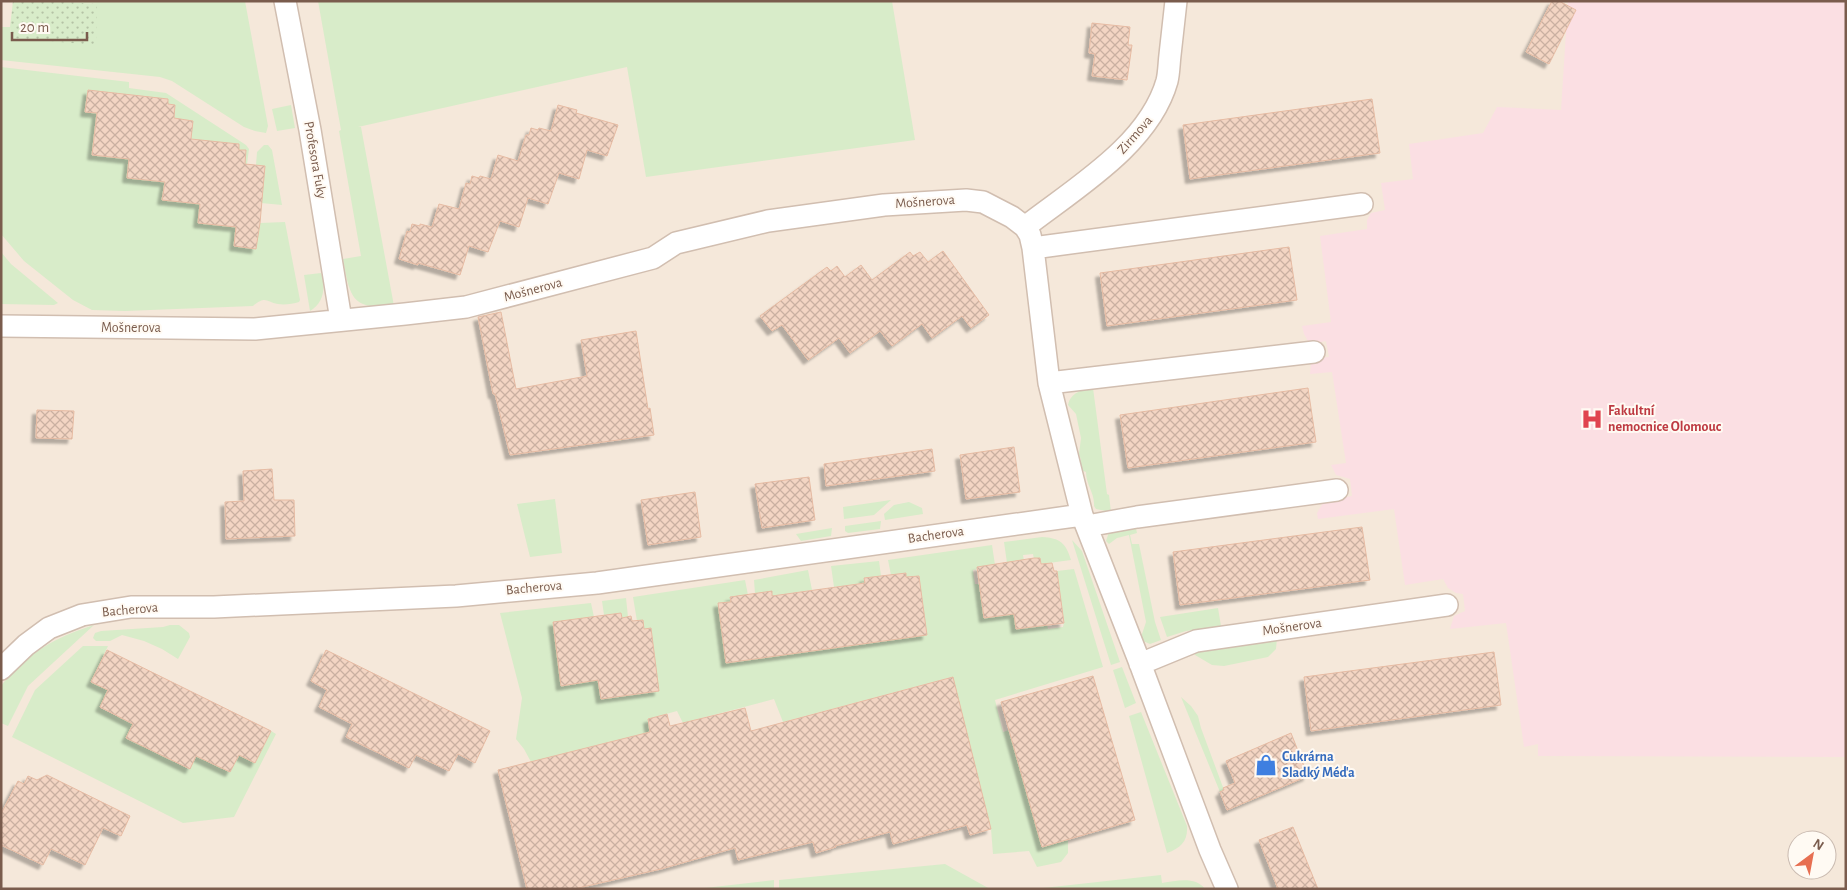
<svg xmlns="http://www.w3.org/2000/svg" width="1847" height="890" font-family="'Alegreya Sans',sans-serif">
<defs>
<pattern id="park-dots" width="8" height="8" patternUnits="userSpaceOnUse" patternTransform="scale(1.25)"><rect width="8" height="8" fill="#d8ecc9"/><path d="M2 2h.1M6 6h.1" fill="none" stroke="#b4c2a5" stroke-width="1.8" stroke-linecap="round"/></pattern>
<pattern id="building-cross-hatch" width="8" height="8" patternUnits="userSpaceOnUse" patternTransform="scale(1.25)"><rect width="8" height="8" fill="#f3d5c3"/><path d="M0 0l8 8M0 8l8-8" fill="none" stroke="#cab0a1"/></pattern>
<filter id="shadow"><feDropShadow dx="-4.5" dy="4.5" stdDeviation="1" flood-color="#0004"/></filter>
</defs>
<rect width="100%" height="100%" fill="#fdf6ec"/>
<path fill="#f5e8da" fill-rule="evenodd" d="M1 1H1846V889H1ZM1797 840H1827V870H1797Z"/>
<path fill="#fbdfe3" d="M1568 1H1846V757L1538 756V744L1524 747 1506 623 1450 629 1454 616 1465 611 1463 594 1456 593 1448 588 1443 579 1405 585 1394 509 1318 519 1317 513 1323 503 1333 499 1352 496 1350 479 1336 475 1331 465 1346 463 1332 372 1310 374 1311 363 1317 358 1329 357 1326 341 1316 343 1308 341 1304 334 1302 326 1331 322 1320 236 1367 229V220L1371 213 1385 210 1381 183 1413 179 1409 144 1483 133 1497 107 1561 110Z"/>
<path fill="#d8ecc9" d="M53 1H245L268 126 266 133 255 131 244 127 172 81 160 77 1 60V27H10L11 38 97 4Z
M318 1H892L915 140 646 177 627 67 358 127H361L394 306C351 310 350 297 343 259L361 256 339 131 341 130Z
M1 67 129 82V88L166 93 246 145 249 149 247 164H245L246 151 191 139 193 121 174 118 175 105 168 104V99L88 90 85 112 97 113 92 155 129 159 165 182 163 200 200 204 198 223 236 227 234 246 256 249 260 223 285 222 300 300 299 302C293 304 284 305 278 304 266 302 266 295 253 306L125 311 92 310 73 300 24 261 1 234Z
M291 105 295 128 277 131 272 109Z
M264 145H268L272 150 282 205 261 203 264 166 256 165 257 152Z
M1 252 11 264 58 303 54 305 1 304Z
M321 273C326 287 324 303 310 311L304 275Z
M1093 388 1107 494 1109 495 1111 512 1096 509 1094 506C1095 493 1086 485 1086 472L1081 470 1079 461 1081 460 1079 454 1081 438 1076 414 1068 405C1071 392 1082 390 1093 388Z
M555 499 562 553 530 557 517 504Z
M891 500 874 515 844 519 843 507Z
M909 502 922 508 923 514 885 520 884 514 894 505Z
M881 521 880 529 848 533 845 531V526Z
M1135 524 1137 533 1130 535 1132 544H1139L1155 622 1161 640 1150 644 1143 641 1141 637 1146 622 1129 535 1117 538 1109 544 1106 541 1109 532Z
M832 528 831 536 801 541 796 534Z
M1042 537C1060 538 1066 543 1071 560L1041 564 1040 558 1034 559 1033 554 1023 555 1024 561 1007 563 1004 542Z
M1072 540 1082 551 1120 662 1111 665Z
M992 545 995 565 973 570 975 584H979L984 618 1014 614 1017 629 1047 625 1048 629 1063 627 1064 622 1057 571 1074 569 1103 667 995 700 1003 732 1009 730 1042 847 1068 840V853L1061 862 1037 867 1029 851 993 854 991 829 952 677 783 722 774 699 683 723 677 711 648 719 650 732 531 762 524 749 516 739 522 698 500 613 591 603 594 617 553 623 561 685 598 680 601 699 659 691 651 628 644 629 643 620 637 621 633 597 745 580 748 595 730 597 731 602 718 604 927 635 919 576 906 577 905 573 891 575 888 560Z
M879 561 881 576 865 578V583L834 587 831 566Z
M808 570 812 590 772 596 755 594 754 580Z
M626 598 628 617 622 618 621 613 604 615 602 601Z
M1218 608 1221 626 1186 631 1167 637 1160 617Z
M94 625 28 686 8 726 1 723C1 712 0 698 1 687 3 682 10 676 13 672 36 648 62 635 94 625Z
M170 625H179L189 633 190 637 178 659 162 649 144 641 122 635 110 641H96L93 638 95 633 101 631 163 627Z
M1277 638 1276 649 1268 657 1224 666 1212 665 1195 655V652Z
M83 646H108L91 682 108 690 100 708 133 724 127 738 189 769 196 756 230 772 239 755 255 763 271 731 276 734 234 817 183 823 12 737 35 690Z
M1122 667 1136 703 1125 708 1113 670Z
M1181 697 1191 706 1198 716 1201 728 1224 790 1220 792Z
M1141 712 1187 826C1188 841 1181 848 1167 853L1129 716Z
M945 864 990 889H779V880Z
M1161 875 1162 883C1177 881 1195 876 1205 889H1034Z
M774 880V889H696Z"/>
<path fill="url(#park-dots)" d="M13 1H53L97 4 96 45 11 38 10 27Z"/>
<path fill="url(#building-cross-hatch)" stroke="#e6bba3" filter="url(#shadow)" d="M1552 1H1559L1576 10 1549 64 1526 52Z
M1092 23 1130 27 1128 45H1132L1127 80 1092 76 1095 54 1089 53Z
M88 90 168 99V104L175 105 174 118 193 121 191 139 239 144V150H246L245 164 265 166 260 223 256 249 234 246 236 227 198 223 200 204 162 200 165 182 127 178 129 159 92 155 97 113 85 112Z
M1372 99 1380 153 1190 179 1183 125Z
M558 105 577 110 576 113 618 125 607 156 587 150 579 179 559 173 548 204 528 198 519 227 500 221 488 252 469 246 460 275 418 263V265L399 259 407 231 410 232 412 224 420 226V224L432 227 439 204 459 209 466 183 470 184 472 176 479 178 480 176 491 179 498 155 518 161 526 135H529L531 128 538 130 539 128 551 131Z
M1289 247 1297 300 1107 326 1100 273Z
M943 251 989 315 971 328 962 316 932 338 922 324 892 346 880 331 850 353 839 338 808 360 782 325 772 331 760 316 827 267 831 271 837 266 845 277 861 265 872 280 910 252 913 256 920 252 928 262Z
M501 312 516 389 587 376 581 340 636 331 648 409 650 408 654 435 510 455 495 394H493L478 317Z
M1308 388 1316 442 1128 468 1120 415Z
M37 410 74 411 72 439 36 438Z
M1014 447 1020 492 966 499 960 455Z
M932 449 935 471 826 486 824 464Z
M272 469 274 500H294L295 536 226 539 225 502 244 501 243 471Z
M809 477 815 520 762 528 755 484Z
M695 492 701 537 648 545 641 500Z
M1362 527 1370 580 1180 605 1173 552Z
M1034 558H1040L1041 564 1052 563 1054 571H1057L1064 623 1016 629 1014 614 984 618 977 567Z
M906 573V577L919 576 927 635 726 663 718 603 731 602 730 597 772 591V596L865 583 864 578Z
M621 613 622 618 631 616 632 621 643 620 644 629 651 628 659 691 601 699 598 680 561 686 553 622Z
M107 650 271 731 255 763 239 755 230 772 196 756 190 769 126 738 133 724 100 707 108 690 91 682Z
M326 650 490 731 475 763 458 754 449 771 416 755 409 768 346 737 352 724 319 707 327 690 311 681Z
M1494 652 1501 705 1311 731 1304 677Z
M1093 676 1135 820 1042 847 1001 702Z
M953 677 991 829 970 835 967 825 893 844 890 832 835 846 836 847 816 853 813 842 738 860 735 848 661 869 574 889H527L498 770 650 732 648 719 667 714 670 726 745 708 751 731Z
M1291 733 1308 776 1227 810 1220 792 1224 790 1223 788 1235 783 1226 761Z
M47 775 130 816 121 836 103 828 85 865 51 849 43 865 1 845V814L18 781 24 784 28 776 37 780Z
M1293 827 1307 862 1318 889H1278L1273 876 1259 840Z"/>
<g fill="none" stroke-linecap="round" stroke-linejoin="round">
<g stroke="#d1beb0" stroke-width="24">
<path id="minor" d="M285 1 310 130 341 320
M1025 227C1075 188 1149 145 1167 81 1169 73 1169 63 1170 55 1172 37 1174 19 1176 1
M1033 248 1362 204
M1 326 255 329 405 314 466 307 653 258 676 243 768 221 884 205 966 200 983 202 1012 217 1025 227 1030 235 1033 248 1049 383 1082 515 1138 658 1210 850 1227 889
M1049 383 1314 352
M1087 526 1137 517 1337 490
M1140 664 1196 641 1447 605
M1 669 26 645 49 628 82 615 131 607H214L456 596 597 583 1082 515"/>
</g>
<use href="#minor" stroke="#fff" stroke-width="21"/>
</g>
<defs>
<g id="hospital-bare" transform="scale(1.725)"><path d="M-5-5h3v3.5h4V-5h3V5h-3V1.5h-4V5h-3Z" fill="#e0444e" stroke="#fffaf3" stroke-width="2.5" paint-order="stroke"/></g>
<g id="shop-bare" transform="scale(1.725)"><path d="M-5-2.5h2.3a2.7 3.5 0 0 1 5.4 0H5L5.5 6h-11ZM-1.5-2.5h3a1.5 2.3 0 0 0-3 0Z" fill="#3f7fe0" stroke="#fffaf3" stroke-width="2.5" paint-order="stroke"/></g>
</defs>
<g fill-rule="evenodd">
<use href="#hospital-bare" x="1592" y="419"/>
<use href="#shop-bare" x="1266" y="765"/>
</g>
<g text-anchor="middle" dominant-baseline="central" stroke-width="4" stroke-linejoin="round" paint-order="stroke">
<g font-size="14" fill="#7a5c4d" stroke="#fffaf3">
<text transform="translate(1135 135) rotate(-49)">Zirmova</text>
<text transform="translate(315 160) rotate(80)">Profesora Fuky</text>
<text transform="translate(925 202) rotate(-4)">Mošnerova</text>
<text transform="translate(533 290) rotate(-15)">Mošnerova</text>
<text x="131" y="328">Mošnerova</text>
<text transform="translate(936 535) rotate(-8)">Bacherova</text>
<text transform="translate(534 588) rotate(-5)">Bacherova</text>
<text transform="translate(130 610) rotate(-5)">Bacherova</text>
<text transform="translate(1292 627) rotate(-8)">Mošnerova</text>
</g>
<g font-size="14" font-weight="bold" fill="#be3a42" stroke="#fffaf3" text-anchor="start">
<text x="1608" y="411">Fakultní<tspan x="1608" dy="16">nemocnice Olomouc</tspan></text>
</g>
<g font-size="14" font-weight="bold" fill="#366cbe" stroke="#fffaf3" text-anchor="start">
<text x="1282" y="757">Cukrárna<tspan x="1282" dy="16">Sladký Méďa</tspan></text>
</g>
</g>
<rect width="1847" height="890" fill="none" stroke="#7a5c4d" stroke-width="5"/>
<g transform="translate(1812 855) rotate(32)"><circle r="24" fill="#fffaf3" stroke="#cabbb1"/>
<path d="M0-4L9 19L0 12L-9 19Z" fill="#e76f51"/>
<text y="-8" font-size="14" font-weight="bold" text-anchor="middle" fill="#7a5c4d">N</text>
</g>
<path d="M12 32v8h75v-8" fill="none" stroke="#7a5c4d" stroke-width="2.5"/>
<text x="20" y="32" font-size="15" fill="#7a5c4d" stroke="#fffaf3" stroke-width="4" paint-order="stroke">20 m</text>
</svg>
